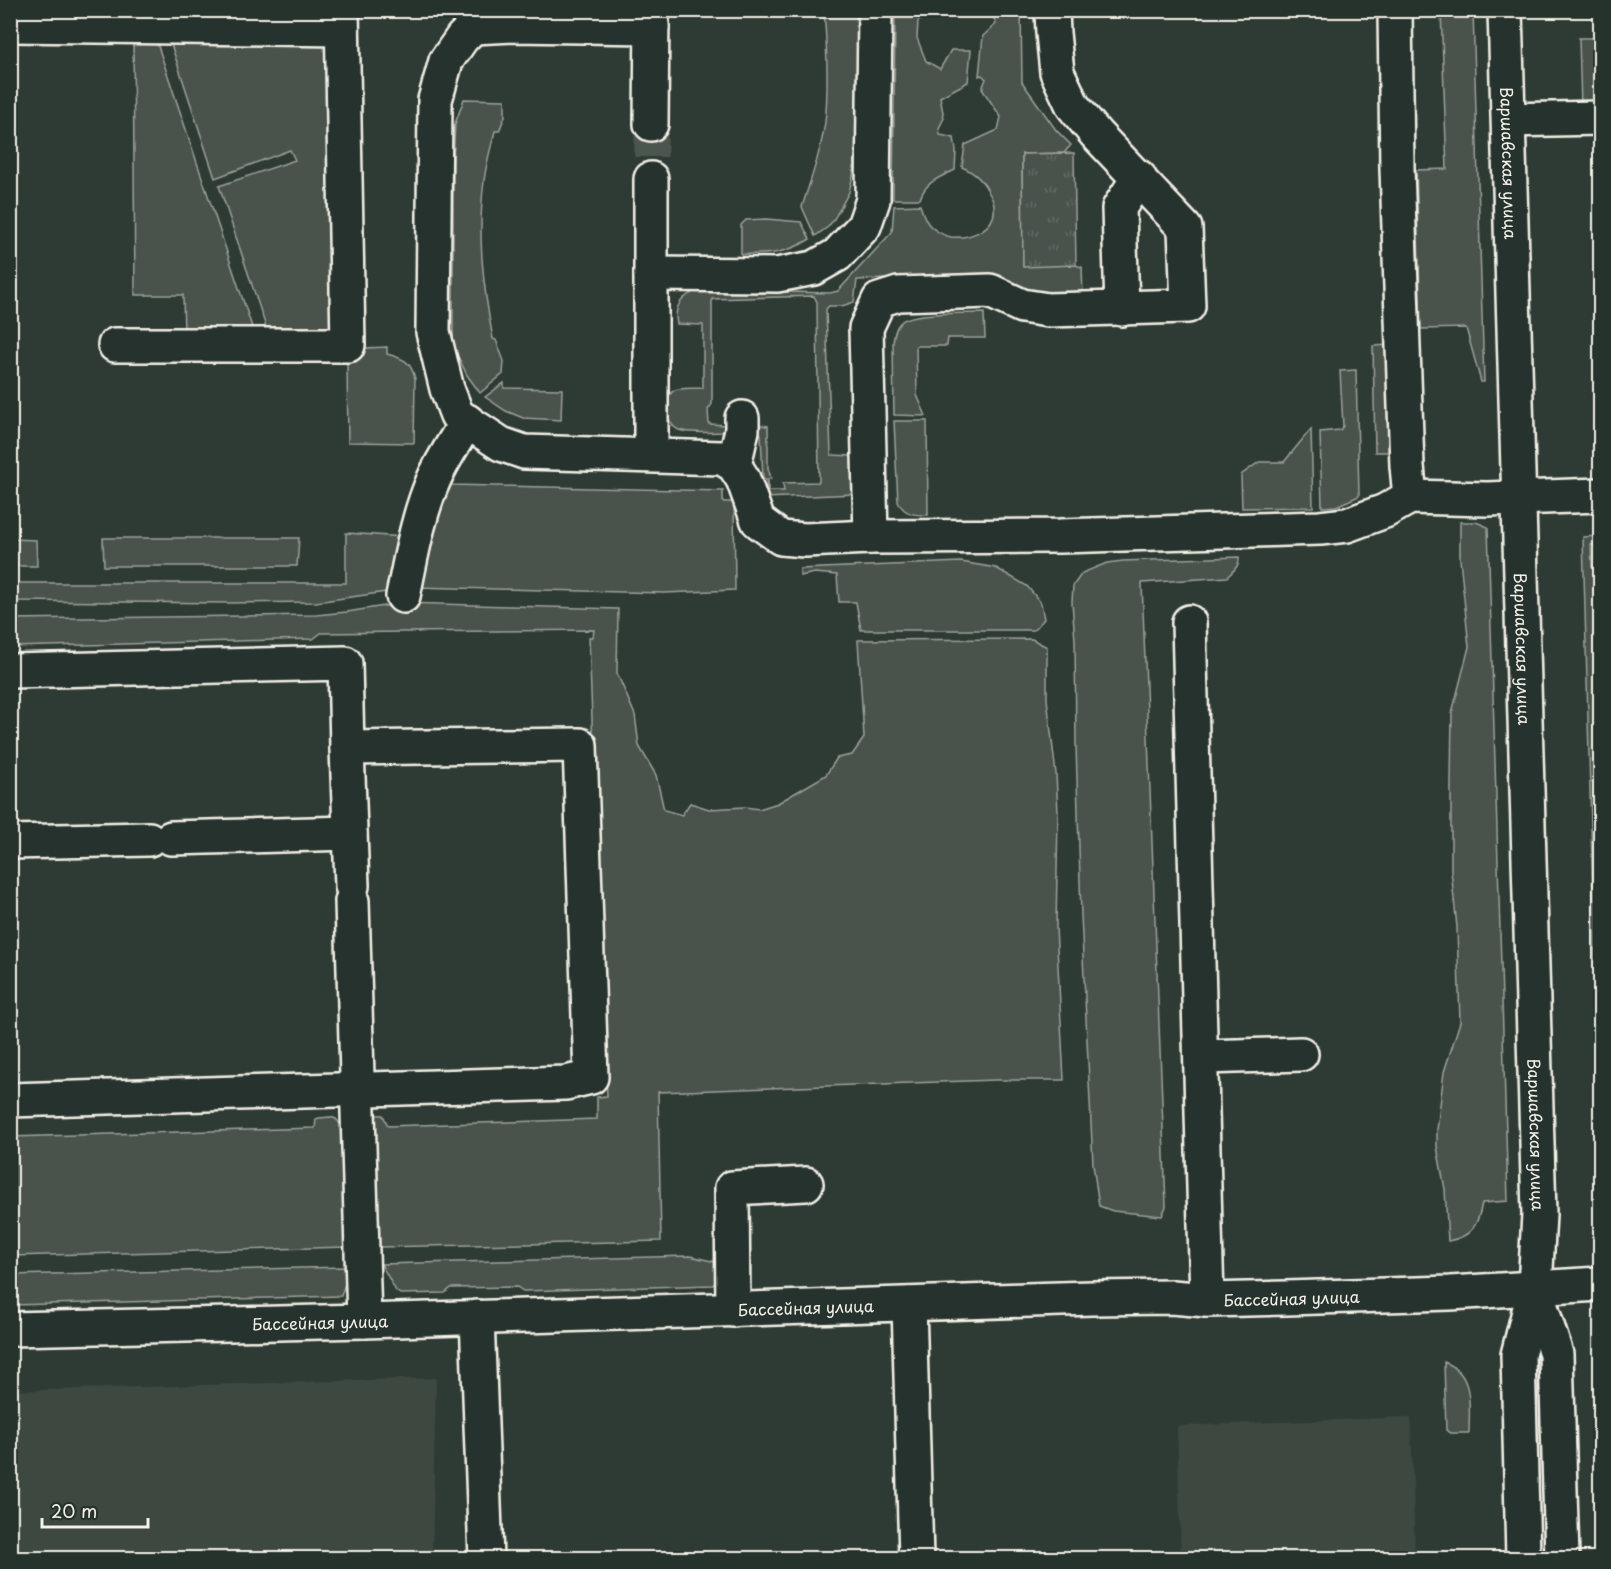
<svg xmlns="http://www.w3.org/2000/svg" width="1611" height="1569" font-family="'Playpen Sans',sans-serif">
<defs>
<pattern id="park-tufts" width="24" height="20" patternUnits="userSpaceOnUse" patternTransform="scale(1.5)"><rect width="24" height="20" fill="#48524c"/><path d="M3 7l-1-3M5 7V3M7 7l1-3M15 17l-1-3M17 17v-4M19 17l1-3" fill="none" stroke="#636b66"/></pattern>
</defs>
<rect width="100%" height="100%" fill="#2e3b34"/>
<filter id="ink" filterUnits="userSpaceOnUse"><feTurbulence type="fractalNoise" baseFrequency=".0167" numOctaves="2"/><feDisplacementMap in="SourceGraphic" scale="12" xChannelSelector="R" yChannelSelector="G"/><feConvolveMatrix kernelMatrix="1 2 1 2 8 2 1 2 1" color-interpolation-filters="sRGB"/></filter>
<g filter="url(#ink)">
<path fill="#3c4841" d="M436 1378 432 1558H11V1391Z
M1411 1417 1415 1558H1181L1177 1426Z"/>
<path fill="#48524c" stroke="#9ea29a" stroke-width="1.5" d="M824 11H859L856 150 853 176 849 192 834 219 828 227 815 236 802 207C811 179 821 151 825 122 829 85 827 47 824 11Z
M895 11H933L934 15 918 21 917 38 926 61 940 69 951 50H971L968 82 940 97 944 118 939 128 940 135 954 138 956 150 955 170C940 177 925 182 920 199H893Z
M991 11H1021L1022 82 1056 130 1071 145 1064 153 1022 154 1023 266 1075 265 1082 267 1083 297 1037 296 1014 285 1000 275 857 280 854 302 842 306H829L826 309 831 455 853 456 855 494 765 498V494L767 492 766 480 763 479 761 434 749 433 752 424 768 426V468L771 478 768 479V491H784L783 483 819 482 817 302 814 296 712 299V404L708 410 709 424 726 425V432C715 432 688 434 679 430 666 425 661 397 675 390 682 387 694 389 703 388V325L677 324C673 306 683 295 699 290L830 293 838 291 892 232 894 206 920 205C923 214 926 224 934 229 938 232 946 236 951 237 970 239 997 229 994 206 994 201 991 197 989 193 983 180 975 173 962 167L965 145 998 130 1001 117 982 89 986 79 982 75 979 76 983 36 996 24Z
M1441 11H1473L1484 382H1481L1466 328 1421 329 1416 170 1447 169Z
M133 35 155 37 254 333H184L183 295H135Z
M169 38H307L326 47 333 59V323L323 332 268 333 219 186 295 160 290 150 215 178Z
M1579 38H1600V105L1581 106Z
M464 99 505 100V116L499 131H495C491 147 486 164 484 181 477 235 483 286 493 339L496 340 504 361 503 374 480 393 467 375 453 346V161L455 124Z
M766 219 801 222 810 239C786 254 768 255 741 254V225L746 220Z
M984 313 985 338H948L947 346H916L917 395 926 416 894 415 893 343C894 336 895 327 901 322 912 311 967 314 984 313Z
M1390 345 1393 452H1375L1373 346Z
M387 347V354C404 359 411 361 415 379L414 443 348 442 347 362H356V355H364L365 348Z
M1356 370 1359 496 1336 506 1322 507 1320 432 1340 430 1343 426 1340 371Z
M504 383V388L562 389 561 420 523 418 506 411 485 397Z
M894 421H927L928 515C915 515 905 515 898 502Z
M1311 429 1313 507 1242 508 1241 475 1259 462H1284Z
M446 482 451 485 723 491V502H734L735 590 664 593 413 587Z
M1460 522H1476L1488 527 1508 1201 1482 1203C1478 1225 1472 1237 1448 1241L1445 1189 1437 1147V1130L1444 1072 1460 1022 1457 927 1451 870V783L1452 713 1469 647 1460 559Z
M346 533 403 537 393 591 316 602 229 603 11 601V583H346Z
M1600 536V544L1591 545 1592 567 1600 566V1152L1583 537Z
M103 538H299L297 566H104Z
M11 539 36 540 37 566H11Z
M1239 557C1240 566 1233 571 1227 577L1142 583 1166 1206 1162 1216 1113 1211 1099 1206 1093 1164 1081 915 1076 745 1075 640 1072 602 1073 586 1082 573 1107 563 1123 561Z
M961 562 996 568 1027 586 1041 603 1044 619 1034 630H861L856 602H839L837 575 815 573 800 576V569Z
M403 603 618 609 617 673 635 715 639 746 656 775 664 810 682 815 690 803 709 809 745 807 759 809 778 803 826 775 837 758 852 755 864 738 858 640 1032 639 1047 647V699L1056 774 1058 813 1056 928 1064 1080H995L658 1092 661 1241 379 1247 373 1124 377 1115H383L388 1126 597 1119V1097L607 1096 601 966 589 637H593L594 630 321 633 313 639 11 647 10 619 316 615 347 612Z
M330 1117 336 1119 342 1126 347 1247 11 1256 10 1137 315 1128 316 1119 319 1118Z
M690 1256 720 1263 719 1276 713 1285 523 1291 517 1287 451 1288 445 1293 400 1294 396 1291 381 1264Z
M346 1267V1280L341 1296 11 1305 10 1275Z
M1444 1362C1475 1373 1469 1407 1469 1433H1451L1446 1430Z"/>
<path fill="url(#park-tufts)" stroke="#9ea29a" stroke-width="1.5" d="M1074 153 1076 265 1023 267 1022 154Z"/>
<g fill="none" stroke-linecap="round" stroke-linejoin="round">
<path stroke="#4c564f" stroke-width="33" stroke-dasharray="33 16" stroke-linecap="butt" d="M651 124V179"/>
<g stroke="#f4f1e8" stroke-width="38">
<g id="minor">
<path d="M1395 10 1397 168 1407 466 1410 497"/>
<path id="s1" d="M1505 10 1539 1214 1535 1288 1518 1355 1523 1558"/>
<path d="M10 25 342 29"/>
<path d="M652 27 513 25 473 27 462 38 446 61 435 100 433 332 447 389 457 415 501 444 524 452 722 458 734 465 743 479 758 521 781 538 805 540 871 537 1060 536 1320 528 1347 525 1385 511 1410 497 1487 499 1600 495"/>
<path d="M1509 120 1600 118"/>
<path d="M651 124 652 10"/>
<path d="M651 274 777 275 814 268 837 255 864 226 873 200 875 10"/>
<path d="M1122 309 1119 208 1139 177"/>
<path d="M115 345H348L342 10"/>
<path d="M651 455V179"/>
<path d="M734 465 742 430V418"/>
<path d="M871 537 866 328 879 300 898 294 990 291 1022 306 1048 310 1188 306 1185 228 1096 134 1073 106 1057 72 1053 33 1052 10"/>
<path d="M403 596C411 557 418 515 434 479 443 459 456 440 467 421"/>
<path d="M1189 622 1207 1300"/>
<path d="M10 671 345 663 347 748 580 745 591 1077 566 1083 10 1100"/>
<path d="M347 748 352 886"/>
<path d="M171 838 350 833"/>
<path d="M10 842 149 839"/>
<path d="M352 901 364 1321"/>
<path d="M1202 1057 1301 1054"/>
<path d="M1535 1288 1556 1354 1562 1558"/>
<path d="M909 1304 916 1558"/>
<path d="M733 1310 732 1188 806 1184"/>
<path d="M477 1317 486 1558"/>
<path id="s2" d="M10 1329 364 1321 1092 1298 1172 1297 1207 1300 1286 1298 1450 1293 1600 1284"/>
</g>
</g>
<use href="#minor" stroke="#26332d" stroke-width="33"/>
</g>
</g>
<g text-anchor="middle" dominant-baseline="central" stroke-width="5" stroke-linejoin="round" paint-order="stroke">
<g font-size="16" fill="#f4f1e8" stroke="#26332d">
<text stroke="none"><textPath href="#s1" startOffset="153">Варшавская улица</textPath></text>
<text stroke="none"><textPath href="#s1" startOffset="639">Варшавская улица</textPath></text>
<text stroke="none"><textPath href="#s1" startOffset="1125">Варшавская улица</textPath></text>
<text stroke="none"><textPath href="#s2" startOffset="1282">Бассейная улица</textPath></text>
<text stroke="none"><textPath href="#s2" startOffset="796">Бассейная улица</textPath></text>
<text stroke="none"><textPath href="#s2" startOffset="310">Бассейная улица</textPath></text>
</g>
</g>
<rect width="1611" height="1569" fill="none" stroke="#26332d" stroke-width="36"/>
<rect x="18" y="18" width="1575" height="1533" fill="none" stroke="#f4f1e8" stroke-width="2" filter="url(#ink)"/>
<path d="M42 1518v9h106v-9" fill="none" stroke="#f4f1e8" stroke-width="3"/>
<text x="51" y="1518" font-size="18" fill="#f4f1e8" stroke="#26332d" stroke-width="4.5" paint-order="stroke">20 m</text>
</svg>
